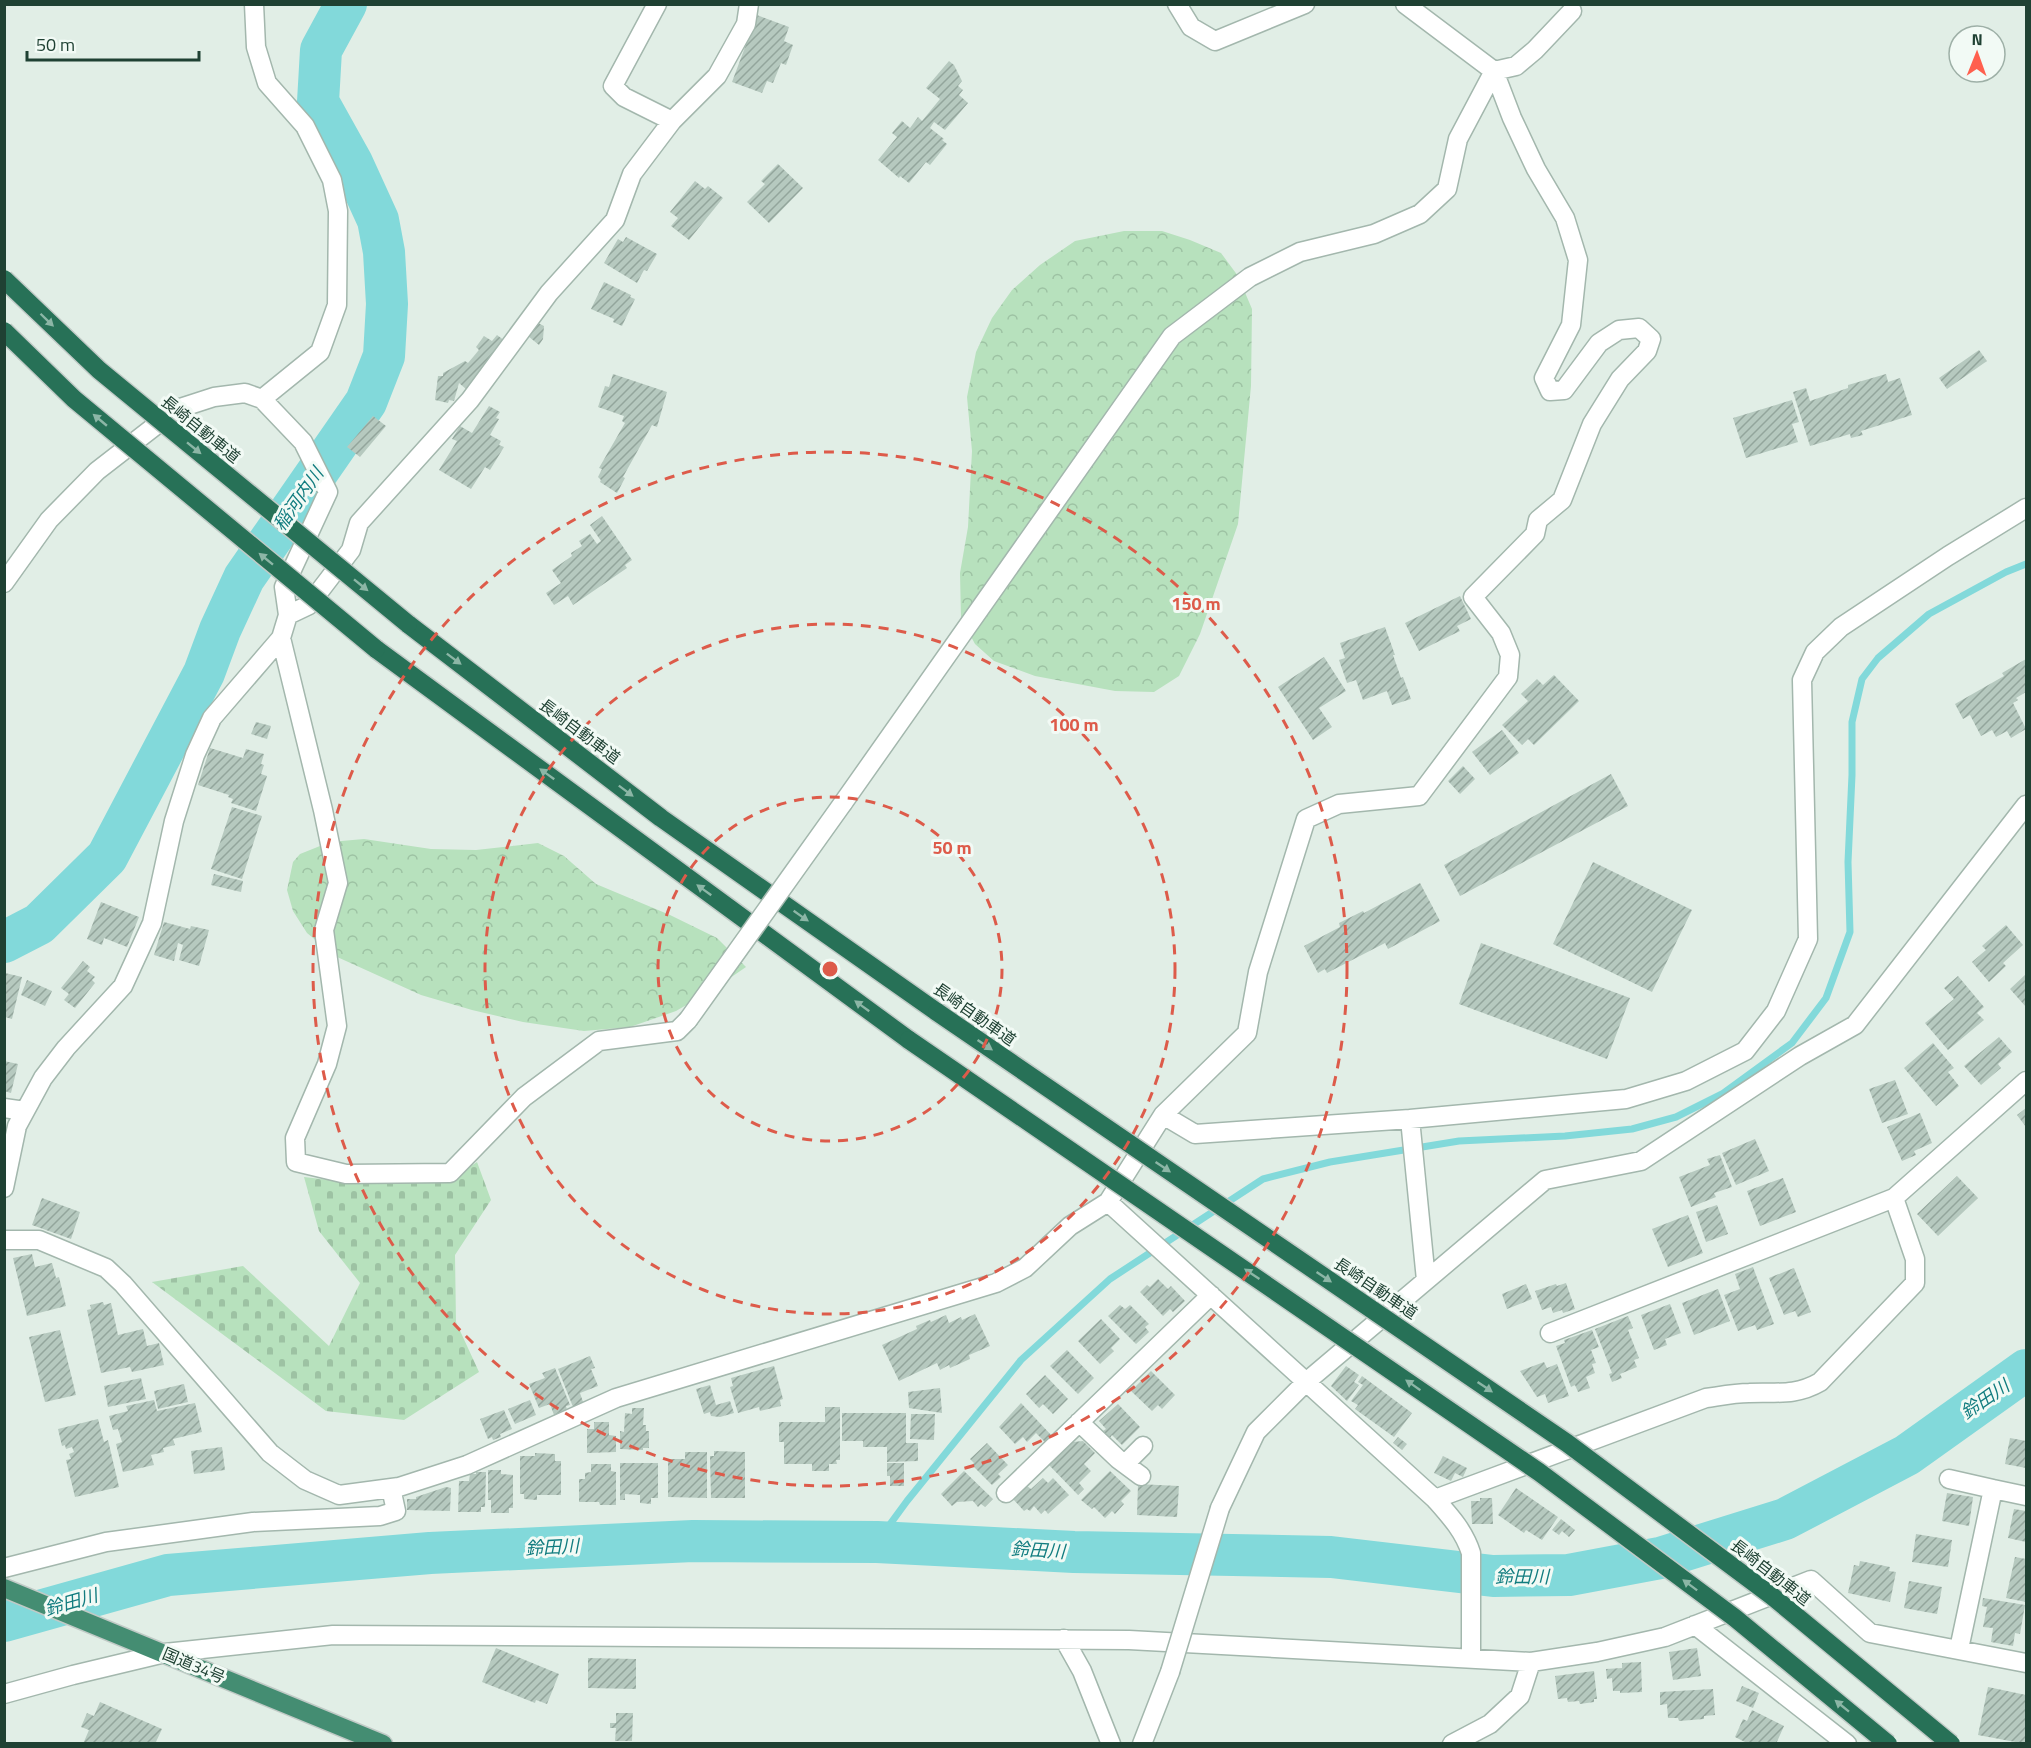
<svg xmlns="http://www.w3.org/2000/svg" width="2031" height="1748" font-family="'Titillium Web','Noto Sans JP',sans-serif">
<defs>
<pattern id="forest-crowns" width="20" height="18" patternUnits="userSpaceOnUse" patternTransform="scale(1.5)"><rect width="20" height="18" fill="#b7e1bd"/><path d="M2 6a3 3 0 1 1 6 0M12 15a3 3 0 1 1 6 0" fill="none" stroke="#9dc2a3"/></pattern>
<pattern id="cemetery-stones" width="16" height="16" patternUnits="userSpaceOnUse" patternTransform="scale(1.5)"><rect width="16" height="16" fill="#b7e1bd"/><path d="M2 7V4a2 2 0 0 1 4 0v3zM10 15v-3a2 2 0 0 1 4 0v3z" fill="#9dc2a3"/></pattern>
<pattern id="building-hatch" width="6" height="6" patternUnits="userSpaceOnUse" patternTransform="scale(1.5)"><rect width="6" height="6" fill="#b6c9bf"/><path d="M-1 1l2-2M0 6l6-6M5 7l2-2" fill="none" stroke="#93a59c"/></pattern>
</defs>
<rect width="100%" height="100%" fill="#e1eee6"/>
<path fill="url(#forest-crowns)" d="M1124 231H1162L1190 240 1221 253 1238 276 1252 309 1251 386 1238 524 1200 634 1179 676 1154 692 1115 691 1035 676 994 661 975 644 961 618 960 573 968 527 972 451 967 397 976 352 992 318 1012 290 1040 265 1075 241Z
M364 839 431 849 476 850 538 843 564 856 596 884 670 915 717 938 746 967 714 989 676 1011 630 1027 584 1031 523 1022 472 1010 421 995 335 956 307 933 293 911 287 890 293 862 300 854 330 842Z"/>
<path fill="url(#cemetery-stones)" d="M477 1162 491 1200 455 1255 456 1322 479 1372 404 1420 326 1411 152 1282 243 1266 329 1346 360 1283 319 1231 304 1177 347 1182 456 1176Z"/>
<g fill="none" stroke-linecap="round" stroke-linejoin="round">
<path stroke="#82d9da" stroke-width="7" d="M877 1542 907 1501 1021 1360 1110 1279 1263 1179 1330 1162 1459 1141 1565 1136 1632 1129 1676 1117 1722 1094 1792 1043 1826 998 1850 932 1848 862 1852 775V722L1862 679 1878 658 1929 614 2006 572 2026 564"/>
<path stroke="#82d9da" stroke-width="42" d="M4 942 39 924 107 857 204 673 220 630 244 578 366 402 384 356 387 304 384 252 378 220 352 163 318 102 321 50 346 4
M4 1621 168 1575 430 1553 693 1541 877 1542 1074 1552 1331 1557 1493 1576 1569 1575 1660 1558 1785 1519 1907 1455 2026 1370"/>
</g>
<path fill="url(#building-hatch)" d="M757 15 789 27 784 41 793 45 786 65 781 63 773 83 767 81 762 93 732 82Z
M949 61 954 65 962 81 958 86 963 90 959 95 968 103 945 130 934 122 930 128 944 139 942 140 947 144 930 165 926 162 909 183 900 176 899 178 878 160 897 137 892 133 902 121 910 128 918 117 922 121 940 99 926 88Z
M778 164 803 188 769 223 747 202 765 184 761 181Z
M695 181 705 189 708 186 723 198 689 240 671 226 678 218 670 212Z
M626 237 657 254 647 271 644 270 637 283 604 263 618 239 623 242Z
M604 282 631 295 630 297 635 299 622 326 613 322 614 319 591 309Z
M538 323 544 326 543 339 539 345 528 336Z
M497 335 505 341 472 388 469 386 466 389 459 383 454 401 449 400 448 403 435 400 438 376H443V373L465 361 468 363 479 350 476 347 484 336 492 341Z
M1979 350 1987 361 1947 389 1939 378Z
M613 374 667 392 657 427 652 425 623 477 625 478 617 493 600 482 601 480 598 477 602 469 599 468 625 423 622 421 624 416 598 407 605 386 609 387Z
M1886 374 1888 382 1900 378 1912 415 1861 431 1863 435 1851 438 1850 434 1810 446 1793 392 1806 388 1810 401 1848 388V385Z
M1792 400 1799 422 1792 424 1798 442 1746 458 1733 418Z
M489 406 500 412 496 418 499 419 490 435 501 441 499 445 504 447 490 470 485 467 471 489 439 470 457 441 452 439 460 426 472 433Z
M373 416 386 426 360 457 347 447Z
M602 516 632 560 625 565 627 568 573 605 568 596 554 605 546 593 561 583 552 570 572 556 571 553 582 546 579 541 590 534 597 544 601 541 590 525Z
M1460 596 1471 619 1457 626 1460 631 1419 651 1405 623Z
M1385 627 1395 655H1393L1401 678 1403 677 1411 699 1392 705 1387 691 1363 700 1356 680 1347 683 1339 660 1345 658 1340 643Z
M1324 657 1346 691 1319 708 1332 727 1313 740 1278 687Z
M2026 659V692L2016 698 2018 700 2013 703 2026 729 2011 738 2007 731 1996 737 1992 730 1981 736 1970 715 1963 719 1955 704 2004 676 2002 673Z
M1554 675 1579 701 1534 745 1528 739 1522 745 1502 725 1528 701 1521 694 1537 679 1543 685Z
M256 722 271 726 267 739 251 734Z
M1502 730 1519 753 1490 775 1472 752Z
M210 748 243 758 246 749 264 754 261 764 264 765 261 774 267 776 256 811 231 803 233 799 228 797 229 795 198 785Z
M1463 766 1475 779 1460 794 1448 781Z
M1611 774 1628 806 1460 896 1444 865Z
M232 807 262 816 242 879 211 869Z
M1593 862 1692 910 1652 992 1553 944Z
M214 874 243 881 241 892 211 885Z
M1420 883 1440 921 1388 949 1385 943 1327 973 1325 969 1318 973 1304 946 1340 927 1339 923 1363 911 1364 913Z
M101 902 139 917 127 947 104 938 102 945 87 939Z
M164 922 190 929 191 926 209 930 199 966 179 960 183 945 178 943 174 961 154 955Z
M2006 925 2023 945 2003 963 2006 966 1989 982 1972 962 1986 950 1982 946Z
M1481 943 1630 998 1607 1059 1459 1004Z
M83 961 90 967 87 971 95 977 92 980 95 983 75 1008 64 1000 69 994 61 988Z
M5 973 22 977 12 1019 5 1017Z
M2026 974V1007L2010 989Z
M1958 976 1984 1007 1977 1013 1984 1020 1948 1050 1925 1023 1954 999 1944 988Z
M27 980 52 991 45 1006 21 995Z
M1999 1037 2012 1052 1998 1064 2001 1068 1981 1085 1964 1066Z
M1933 1043 1954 1068 1948 1072 1959 1086 1936 1106 1904 1068Z
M4 1061 18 1064 11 1093 4 1091Z
M1895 1080 1908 1114 1882 1123 1869 1089Z
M2026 1108V1127L2017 1115Z
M1920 1113 1932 1143 1914 1151 1916 1155 1902 1161 1887 1127Z
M1755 1139 1769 1171 1736 1185 1722 1153Z
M1720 1155 1732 1187 1714 1193 1716 1197 1691 1207 1679 1177 1710 1165 1707 1159Z
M1957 1176 1978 1198 1938 1236 1917 1214Z
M1783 1178 1796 1212 1760 1226 1747 1191Z
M42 1198 80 1212 71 1239 32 1225Z
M1717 1205 1728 1234 1706 1242 1696 1212Z
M1688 1215 1703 1253 1668 1267 1652 1229Z
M32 1254 35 1267 52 1263 56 1278 59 1277 66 1306 27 1316 13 1258Z
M1753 1267 1774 1324 1757 1330 1755 1325 1738 1331 1724 1295 1740 1289 1735 1274Z
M1794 1268 1811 1312 1798 1317 1795 1311 1784 1315 1769 1278Z
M1158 1279 1168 1289 1171 1286 1185 1301 1173 1312 1170 1309 1163 1316 1140 1292 1147 1285 1150 1287Z
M1566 1283 1575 1309 1563 1313 1562 1310 1553 1313 1551 1307 1542 1310 1535 1291 1556 1284 1557 1286Z
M1526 1284 1532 1299 1507 1309 1502 1294Z
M1718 1289 1730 1321 1694 1335 1682 1303Z
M103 1302 104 1305 111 1303 118 1335 143 1329 147 1346 159 1343 164 1365 132 1372 130 1367 101 1373 87 1310 91 1309 90 1305Z
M1670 1304 1681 1333 1665 1339 1667 1345 1654 1350 1641 1315Z
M1120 1305 1125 1309 1130 1305 1149 1324 1145 1327 1149 1332 1136 1344 1108 1316Z
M975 1314 990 1346 969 1355 970 1359 950 1368 949 1365 940 1370 937 1363 899 1381 882 1345 917 1329 916 1326 930 1320 931 1322 946 1315 949 1323 961 1317 962 1320Z
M1628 1316 1633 1328 1628 1330 1639 1358 1634 1360 1637 1367 1620 1374 1622 1378 1612 1382 1609 1374 1612 1373 1595 1329Z
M1101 1319 1120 1339 1111 1348 1114 1351 1100 1364 1078 1341Z
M60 1330 76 1395 45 1402 29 1337Z
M1592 1330 1599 1347 1591 1350 1596 1363 1592 1364 1595 1373 1586 1377 1590 1388 1578 1392 1575 1385 1571 1387 1556 1346 1565 1343 1564 1340Z
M1067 1350 1094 1378 1078 1394 1050 1366Z
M590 1356 595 1368 591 1369 598 1386 580 1393 583 1402 573 1407 558 1369Z
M1544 1362 1547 1368 1557 1364 1569 1396 1548 1403 1545 1394 1537 1397 1520 1371Z
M774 1366 783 1399 780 1400 781 1406 760 1411 759 1407 738 1413 730 1387 733 1386 731 1378Z
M1346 1366 1359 1375 1354 1382 1359 1385 1347 1401 1331 1386Z
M555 1368 570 1405 566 1406 567 1410 554 1415 550 1404 539 1408 529 1384 545 1378 542 1373Z
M1151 1371 1175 1395 1162 1409 1158 1405 1152 1411 1131 1391Z
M1045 1375 1068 1399 1053 1414 1043 1404 1039 1408 1026 1394Z
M1362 1376 1412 1413 1394 1437 1355 1409 1358 1405 1351 1401 1363 1385 1358 1382Z
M141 1378 146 1399 108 1407 104 1386Z
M184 1384 188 1402 158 1409 154 1391Z
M710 1385 716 1405 730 1401 734 1413 720 1417 711 1416 710 1412 704 1414 696 1389Z
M940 1388 942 1413 909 1408 908 1392Z
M154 1400 157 1411 195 1403 202 1432 173 1439 175 1445 163 1448 164 1452 151 1455 154 1465 123 1472 116 1444 122 1442 118 1429 113 1430 109 1416 128 1411 126 1406Z
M530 1400 536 1415 515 1424 508 1409Z
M1021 1403 1052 1436 1045 1442 1036 1433 1027 1442 1023 1437 1015 1444 999 1427Z
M1118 1404 1140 1427 1122 1445 1112 1435 1110 1438 1103 1431 1106 1429 1099 1421Z
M825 1407H840V1460H836L837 1464H829V1471H812V1464H784V1442H779V1422H825Z
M632 1408H644L643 1425H646V1431H649V1448H643V1450L620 1449V1431L624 1432 625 1413 632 1414Z
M504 1410 512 1429 500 1434 501 1437 493 1440 492 1437 488 1439 480 1419Z
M842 1413H906V1443H918V1461L887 1462V1447H863V1441H842Z
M911 1414H935L934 1440 910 1439Z
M98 1419 104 1442 108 1440 119 1487 75 1497 66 1460 71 1459 69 1454 74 1452 72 1447 66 1449 65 1445 62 1446 58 1429Z
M594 1422H609V1435L616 1436V1452L587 1453V1429H594Z
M1398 1437 1407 1444 1402 1450 1393 1443Z
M2010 1438 2026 1441V1468L2005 1464Z
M1083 1441 1095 1453 1084 1464 1091 1471 1079 1483 1084 1489 1078 1495 1049 1465 1073 1442Z
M987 1443 1008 1465 998 1474 1001 1477 992 1485 972 1465 974 1463 970 1459Z
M222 1447 225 1470 194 1474 191 1451Z
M714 1451 745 1452V1498H711L710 1456H714Z
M685 1452H707V1498L668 1497V1459H685Z
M535 1453 555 1454V1461H561V1495H537V1500L524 1499V1494H520V1456H535Z
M1443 1456 1467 1468 1463 1477 1455 1473 1451 1481 1434 1473Z
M620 1463H658V1498H651V1504L640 1503V1495L625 1494V1500H620Z
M887 1463H904V1486H890V1476H887Z
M591 1464H611V1471L616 1472V1505H600L599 1502H579V1479H585V1473L591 1472Z
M488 1470H501V1474L513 1475V1508H509V1513H491V1500H488Z
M964 1471 993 1499 985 1507 981 1504 978 1507 973 1501 957 1502 952 1506 941 1494Z
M1110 1471 1131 1491 1121 1501 1124 1504 1115 1514 1112 1511 1105 1518 1094 1507 1092 1509 1081 1500Z
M476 1472H486L485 1507H481V1512H458L459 1481H469L470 1474H476Z
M1043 1478 1048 1483 1053 1478 1069 1495 1048 1514 1045 1510 1041 1514 1034 1506 1030 1511 1027 1509 1024 1511 1013 1499 1027 1486 1031 1489Z
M1138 1484 1179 1486 1177 1517 1137 1515Z
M446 1487 451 1488 450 1511 407 1510V1499H416V1497Z
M1516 1488 1558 1517 1542 1540 1526 1530 1524 1533 1498 1515Z
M1947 1493 1973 1497 1969 1526 1942 1521Z
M1480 1498H1492L1493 1524H1472L1471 1501H1480Z
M2014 1509 2026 1511V1542L2008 1538Z
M1561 1519 1575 1530 1569 1537 1562 1531 1559 1535 1552 1530Z
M1916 1534 1952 1540 1948 1567 1912 1562Z
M2015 1557 2026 1559V1602L2006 1598Z
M1860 1561 1890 1567 1889 1571 1896 1572 1890 1602 1848 1593 1854 1565 1859 1566Z
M1909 1581 1942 1587 1937 1614 1904 1608Z
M1983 1598 2025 1605 2020 1634 2015 1633 2013 1646 1991 1642 1993 1628 1983 1627 1987 1607 1982 1606Z
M496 1648 559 1674 547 1704 536 1700 535 1703 482 1682Z
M1697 1648 1701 1676 1673 1680 1669 1652Z
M588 1658 636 1659V1689L588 1688Z
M1641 1662 1642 1692 1620 1693V1691H1613L1612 1678 1607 1679 1606 1669 1622 1668V1663Z
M1594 1671 1597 1699H1594V1702L1580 1704 1579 1701 1568 1702 1567 1698 1558 1699 1555 1676Z
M1742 1686 1759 1693 1753 1708 1736 1701Z
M1988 1687 2026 1695V1744L1978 1735Z
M1713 1689 1715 1715 1704 1716V1719L1679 1721 1678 1718H1668L1667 1704 1660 1705V1692Z
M100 1702 162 1729 155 1744H83L89 1730 81 1727 87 1713 94 1716Z
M1752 1710 1784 1726 1776 1744H1749L1735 1737 1743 1719 1747 1721Z
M616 1713H633L632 1741H615L616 1728H610V1723H616Z"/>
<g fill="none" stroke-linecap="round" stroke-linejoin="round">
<g stroke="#a3b7ad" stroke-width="21">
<path id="minor" d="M254 4 256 47 267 83 305 126 332 180 338 211 337 305 320 352 262 399
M657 4 613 86 624 97 672 121
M1177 4 1191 27 1215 41 1305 4
M1494 71 1516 66 1535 50 1572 11
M4 583 49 520 97 471 177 409 214 397 245 393 262 399 303 442 328 492 284 587 288 615 281 638 212 718 195 755 174 821 152 923 123 986 66 1048 43 1078 17 1126 4 1188
M288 615 309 605 351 550 359 523 470 400 549 293 615 220 632 174 672 121 717 76 746 24 749 4
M281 638 323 810 338 883 324 930 337 1026 327 1064 295 1138 296 1162 346 1174 450 1173 524 1097 599 1041 677 1031 688 1020
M843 803 1172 336 1250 277 1300 252 1374 234 1420 214 1447 189 1458 139 1494 71
M4 1108 25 1111
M1163 1115 1195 1134 1410 1119 1626 1099 1686 1081 1745 1051 1776 1011 1808 939 1802 680 1815 652 1841 627 1948 556 2026 508
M1410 1119 1426 1280
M1108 1202 1435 1499C1450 1516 1464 1531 1471 1553V1659
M4 1240H39L106 1268 123 1284 270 1453 305 1480 339 1495 399 1487 467 1465 616 1398 996 1283 1025 1268 1070 1226 1108 1202 1163 1115 1247 1033 1258 972 1306 819 1339 804 1419 796 1508 677 1510 655 1501 633 1473 597 1535 534 1538 520 1562 500 1592 424 1620 379 1647 351 1651 339 1639 328 1619 330 1599 343 1564 390 1550 391 1544 378 1571 325 1578 260 1565 218 1536 169 1512 118 1494 71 1405 4
M1550 1333 1894 1198 2026 1081
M1079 1422 1118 1459 1141 1476
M1125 1464 1143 1446
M1949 1479 1993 1489
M1006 1493 1211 1295
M1435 1499 1706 1398C1720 1396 1735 1393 1749 1393 1776 1392 1796 1396 1820 1382L1915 1283V1259L1894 1198
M1220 1508 1256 1432 1306 1382 1545 1180 1641 1161 1800 1056 1855 1025 2026 805
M4 1568 106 1542 253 1522 380 1516 396 1511 391 1488
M1695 1625 1847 1744
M1064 1639 1082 1671 1111 1744
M1959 1649 1993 1489 2026 1496
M4 1694 73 1675 165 1653 333 1635 1129 1640 1531 1662 1597 1652 1665 1637 1811 1580 1870 1633 2026 1663
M1142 1744 1170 1672
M1452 1744 1490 1724 1520 1696 1531 1662"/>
</g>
<g stroke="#c0cac6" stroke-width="21">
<path id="trunk" d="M4 1588 383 1744"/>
</g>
<g stroke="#c0cac6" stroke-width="21">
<path id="motorway" d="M408 624 661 818 937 1012
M376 649 909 1040"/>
</g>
<use href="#minor" stroke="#fff" stroke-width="18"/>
<use href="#trunk" stroke="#448d72" stroke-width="18"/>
<use href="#motorway" stroke="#277157" stroke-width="18"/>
<g stroke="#a3b7ad" stroke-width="21" stroke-linecap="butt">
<path id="minor-bridge" d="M688 1020 843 803
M1170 1672 1220 1508"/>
</g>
<g stroke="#c0cac6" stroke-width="21" stroke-linecap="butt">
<path id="motorway-bridge" d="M4 279 99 370 408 624
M4 331 74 399 376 649
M937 1012 1567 1443 1772 1596 1951 1744
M909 1040 1539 1472 1735 1618 1888 1744"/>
</g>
<use href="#minor-bridge" stroke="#fff" stroke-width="18"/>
<use href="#motorway-bridge" stroke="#277157" stroke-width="18"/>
</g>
<defs><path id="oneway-solid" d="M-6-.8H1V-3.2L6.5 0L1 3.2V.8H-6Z" transform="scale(1.5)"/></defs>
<g fill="#8cb6a6">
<use href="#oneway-solid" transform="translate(47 320) rotate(44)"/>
<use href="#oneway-solid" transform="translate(100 420) rotate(-140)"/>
<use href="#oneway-solid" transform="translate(194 448) rotate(39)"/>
<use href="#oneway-solid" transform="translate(266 559) rotate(-141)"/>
<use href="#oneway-solid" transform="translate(361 585) rotate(39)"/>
<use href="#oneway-solid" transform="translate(454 659) rotate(37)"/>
<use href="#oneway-solid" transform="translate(547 774) rotate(-144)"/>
<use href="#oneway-solid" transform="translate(626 791) rotate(37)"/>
<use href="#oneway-solid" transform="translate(704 890) rotate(-144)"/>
<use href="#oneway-solid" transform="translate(801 916) rotate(35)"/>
<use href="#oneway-solid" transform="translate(862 1006) rotate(-144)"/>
<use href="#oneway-solid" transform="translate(985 1045) rotate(34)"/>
<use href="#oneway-solid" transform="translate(1163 1167) rotate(34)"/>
<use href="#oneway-solid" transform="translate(1252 1274) rotate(-146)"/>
<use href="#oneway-solid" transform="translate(1324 1277) rotate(34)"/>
<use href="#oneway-solid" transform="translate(1413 1385) rotate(-145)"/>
<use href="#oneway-solid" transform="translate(1485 1387) rotate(34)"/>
<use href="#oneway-solid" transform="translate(1690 1585) rotate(-143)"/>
<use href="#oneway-solid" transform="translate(1842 1706) rotate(-141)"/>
</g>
<g fill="none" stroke="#dd5b4a" stroke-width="3" stroke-dasharray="10 8">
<circle cx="830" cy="969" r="172"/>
<circle cx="830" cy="969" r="345"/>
<circle cx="830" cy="969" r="517"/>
</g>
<g text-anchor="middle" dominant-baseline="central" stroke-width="6" stroke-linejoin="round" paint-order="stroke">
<g font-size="16" fill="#1f4133" stroke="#f2faf5">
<text transform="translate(201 429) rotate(39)">長崎自動車道</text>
<text transform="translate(580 731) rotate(37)">長崎自動車道</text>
<text transform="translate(975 1014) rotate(35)">長崎自動車道</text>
<text transform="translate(1376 1288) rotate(34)">長崎自動車道</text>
<text transform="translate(1771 1572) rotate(38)">長崎自動車道</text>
<text transform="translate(194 1665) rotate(23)">国道34号</text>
</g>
<g font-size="18" font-style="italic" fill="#117c7f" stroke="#f2faf5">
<text transform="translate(298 499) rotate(-55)">稲河内川</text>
<text transform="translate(1985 1399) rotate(-35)">鈴田川</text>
<text transform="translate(552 1547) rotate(-3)">鈴田川</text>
<text transform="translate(1038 1550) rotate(3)">鈴田川</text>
<text x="1522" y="1576">鈴田川</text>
<text transform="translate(71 1602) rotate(-16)">鈴田川</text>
</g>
</g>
<circle cx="830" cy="969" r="9" fill="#dd5b4a" stroke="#f2faf5" stroke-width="3"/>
<g font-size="18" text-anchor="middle" font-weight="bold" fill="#dd5b4a" stroke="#f2faf5" stroke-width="6" stroke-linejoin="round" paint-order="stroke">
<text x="1196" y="610">150 m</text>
<text x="1074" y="731">100 m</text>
<text x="952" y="854">50 m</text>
</g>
<rect width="2031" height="1748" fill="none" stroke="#1f4133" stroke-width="12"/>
<g transform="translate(1977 54) rotate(1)"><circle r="28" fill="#f2faf5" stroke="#9eb0a7" stroke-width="1.5"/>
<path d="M0-4.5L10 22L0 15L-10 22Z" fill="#ff604e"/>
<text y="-9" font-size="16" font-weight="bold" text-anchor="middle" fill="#1f4133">N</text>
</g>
<path d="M27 51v9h172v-9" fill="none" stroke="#1f4133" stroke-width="3"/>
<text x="36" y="51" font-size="18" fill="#1f4133" stroke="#f2faf5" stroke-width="4.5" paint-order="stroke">50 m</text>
</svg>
